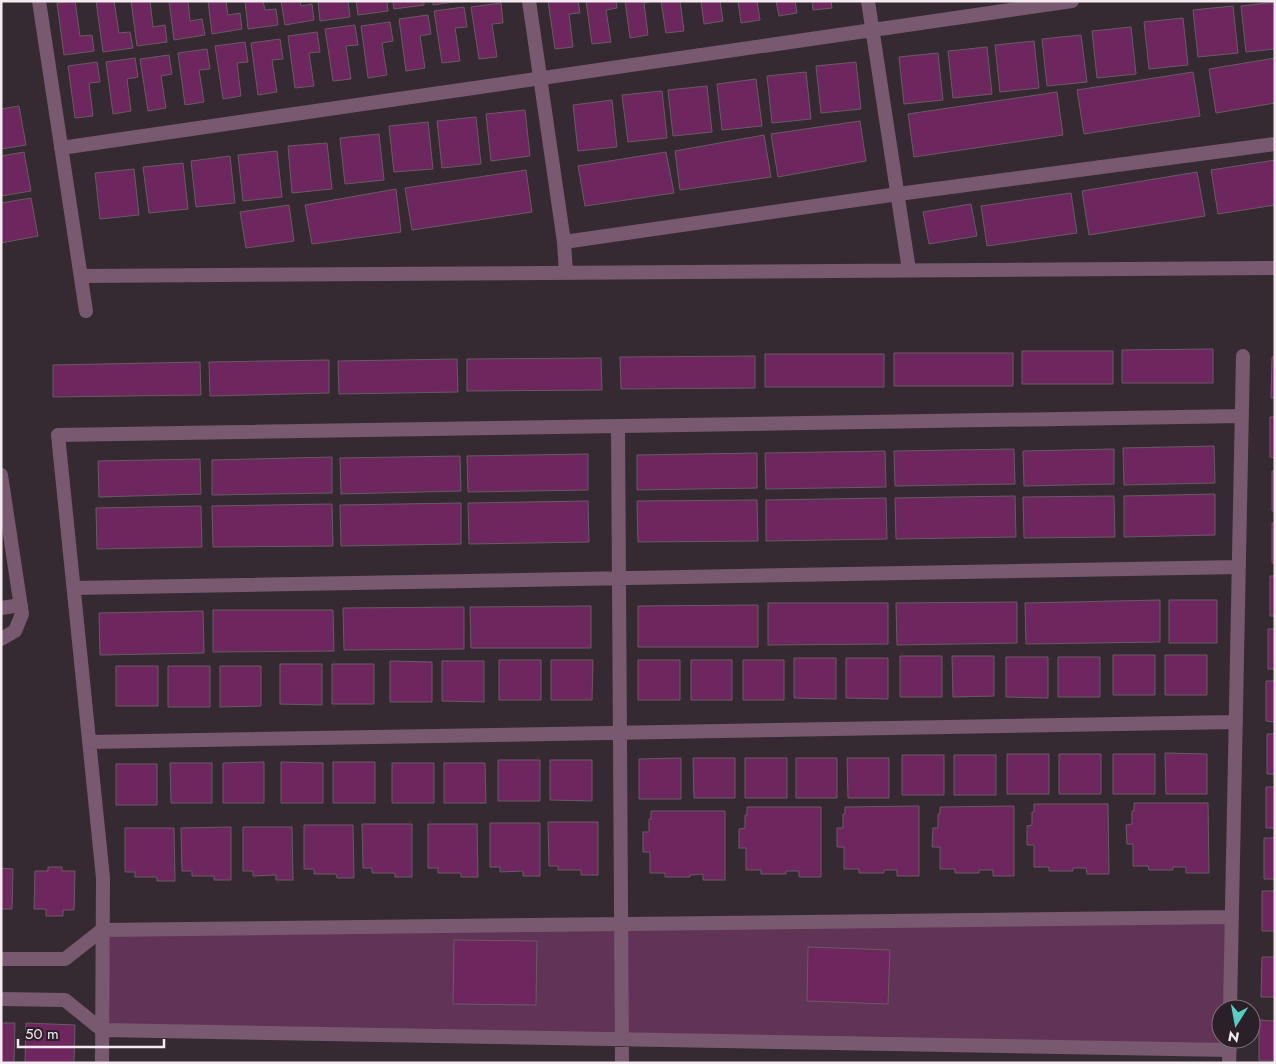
<svg xmlns="http://www.w3.org/2000/svg" width="1276" height="1064" font-family="Jost,sans-serif">
<rect width="100%" height="100%" fill="#362a32"/>
<path fill="#613356" d="M1232 917 1230 1009H1221V1039H1230L1229 1050 102 1030V930Z"/>
<path fill="#6e275e" stroke="#685b64" d="M75 1 80 36 92 35 94 51 64 55 57 3Z
M96 1H114L119 33 130 32 133 48 103 52Z
M131 1H150L153 27 165 25 167 42 137 46Z
M169 1H188L190 21 202 19 205 35 174 40Z
M208 1H226L228 15 240 13 242 29 212 34Z
M245 1H263L265 10 276 9 278 25 248 29Z
M281 1H300L301 6 312 4 314 20 285 25Z
M318 1H336V2L348 1 350 17 320 21Z
M356 1H387L388 11 358 15Z
M393 1H424V5L394 9Z
M433 1H460L433 5Z
M548 1H578L580 13 569 14 573 47 555 49Z
M586 1H616L617 8 606 10 611 42 592 44Z
M625 1H655L644 3 648 35 630 38Z
M661 1H680L684 31 666 33Z
M701 1H720L723 21 704 24Z
M738 1H757L760 20 741 23Z
M776 1H795L797 13 779 16Z
M812 1H831L832 8 813 10Z
M1275 2V49L1246 52 1241 6Z
M501 3 503 23 492 24 497 57 479 59 471 7Z
M1233 6 1238 53 1198 57 1193 10Z
M464 7 467 27 455 28 460 61 442 63 434 11Z
M428 15 431 34 420 36 425 68 406 71 399 19Z
M1183 18 1188 65 1149 69 1144 22Z
M390 22 393 41 382 43 387 75 368 78 361 26Z
M355 25 358 45 346 46 351 79 333 81 325 29Z
M1131 27 1136 74 1097 78 1092 31Z
M317 32 320 52 309 53 314 86 295 88 288 36Z
M1081 35 1087 82 1047 86 1042 39Z
M280 39 283 59 272 60 277 92 258 95 251 43Z
M1034 41 1039 88 1000 92 995 45Z
M245 42 248 62 237 63 241 96 223 99 215 46Z
M987 47 992 94 953 98 948 51Z
M207 49 210 69 199 70 204 102 185 105 178 53Z
M938 53 943 100 904 104 899 57Z
M169 55 172 74 161 76 166 108 148 111 140 59Z
M135 58 138 77 127 79 131 111 113 114 106 62Z
M1275 58V103L1216 113 1209 69Z
M97 62 100 82 89 83 93 116 75 118 68 66Z
M856 62 861 109 821 113 816 66Z
M806 72 811 119 772 123 767 76Z
M1193 72 1200 116 1084 134 1077 90Z
M756 79 762 126 722 130 717 84Z
M707 86 712 132 673 136 668 90Z
M662 91 667 138 628 142 622 95Z
M1057 92 1063 135 914 157 908 114Z
M612 100 617 147 578 151 573 105Z
M19 106 26 145 1 149V109Z
M525 110 530 156 491 161 486 114Z
M476 117 481 164 442 168 437 121Z
M860 121 866 161 778 177 771 134Z
M428 122 433 169 394 172 389 126Z
M379 134 384 180 345 184 340 138Z
M764 135 771 177 680 190 675 151Z
M327 143 332 189 292 193 288 146Z
M277 151 282 197 243 201 238 155Z
M24 152 31 191 1 196V156Z
M666 152 674 193 585 206 578 166Z
M230 156 235 203 196 207 191 161Z
M1275 160V205L1218 214 1211 170Z
M183 163 188 209 149 213 143 167Z
M134 169 139 215 100 219 95 173Z
M526 170 532 212 412 230 405 188Z
M1197 172 1205 216 1089 235 1082 191Z
M396 189 401 232 312 244 305 205Z
M1071 193 1077 233 987 246 981 206Z
M31 198 38 236 1 243V203Z
M971 204 977 236 929 244 923 212Z
M289 205 294 241 246 248 240 212Z
M1213 349V383H1122V350Z
M1022 351H1113V384H1022Z
M894 353H1013V386H894Z
M765 354H884V387H765Z
M755 356V388L621 389 620 357Z
M1272 357H1275V398H1271Z
M601 358 602 390 467 391V359Z
M457 359 458 392 339 394 338 361Z
M329 360V393L210 396 209 362Z
M200 362 201 395 53 397V365Z
M1270 417H1275V458L1270 457Z
M1214 446 1215 483 1124 485 1123 448Z
M1014 449 1015 484 895 486 894 451Z
M1114 449V484L1024 486 1023 451Z
M885 451 886 487 766 489 765 453Z
M757 453V488L637 490V455Z
M588 454V490L468 492 467 456Z
M460 456 461 491 341 494 340 458Z
M332 457V493L212 495V460Z
M200 459 201 494 99 497 98 461Z
M1272 471H1275V511H1272Z
M1215 494V535L1124 537V496Z
M1015 496 1016 537 896 539 895 498Z
M1114 496 1115 537 1024 538 1023 497Z
M886 498 887 539 766 541V500Z
M757 500 758 541 638 542 637 501Z
M588 501 589 542 469 544 468 503Z
M461 503V544L341 546 340 505Z
M332 504 333 546 213 547 212 506Z
M201 506 202 547 97 549 96 508Z
M1272 523H1275V563H1272Z
M1270 576H1275V616H1270Z
M1160 600V642L1026 644 1025 603Z
M1169 600H1217V643H1169Z
M1017 602V643L897 645 896 603Z
M768 603H888V644L768 645Z
M758 605V647H638V606Z
M591 606V648H471L470 607Z
M464 607V649L344 650 343 608Z
M213 610H333L334 651 213 652Z
M203 611 204 653 100 655 99 613Z
M1268 629H1275V669H1268Z
M1113 655H1155V695H1113Z
M1165 655H1207V695H1165Z
M900 656H942V697H900Z
M952 656H994V696L953 697Z
M1006 657H1048V698L1006 697Z
M1058 657H1100V697H1058Z
M794 658H836V699L794 698Z
M846 658H888V699L846 698Z
M499 660H541V700H499Z
M551 660H593L592 700H551Z
M638 660H680V700H638Z
M691 660H732V700H691Z
M743 660H784V700H743Z
M390 661 432 662V702H390Z
M442 661H484V702L442 701Z
M280 664H322V705L280 704Z
M332 664H374V704H332Z
M116 666H158V706H116Z
M168 666H210V707H168Z
M220 666H261V706L220 707Z
M1266 681H1275V722L1266 721Z
M1267 734H1275V774H1267Z
M1165 753 1207 754V794H1166Z
M1007 754H1049V794H1007Z
M1059 754H1101V794H1059Z
M1113 754H1155V794H1113Z
M902 755H944V795H902Z
M954 755H996V795H954Z
M681 758V799H639V759Z
M693 758H735V798H694Z
M745 758H787V798H745Z
M796 758H837V798H796Z
M847 758H889V798H848Z
M498 760H540V801H498Z
M550 760H592V801L550 800Z
M264 762V803H223V763Z
M281 762 323 763V803H281Z
M333 762H375V803H333Z
M170 763H212V803H171Z
M392 763H434V803H392Z
M444 763H485L486 803H444Z
M116 764H157V805H116Z
M1266 787H1275V828H1266Z
M1134 803H1208L1209 873H1186V867H1173V870H1149L1148 866H1133V844H1127L1126 825 1132 824V811H1134Z
M1034 804H1108L1109 874H1087L1086 868H1073V871H1049V867H1034V845H1027V826L1032 825V812H1034Z
M919 806V876H897V870H884V873H859V869H844V847H837V828H843V814H845V807Z
M1014 806V876H993V870H979V873H955V869H940V847H932L933 828H938V814H940V807Z
M747 807H821V877H799V871H786V874H761V870H746V848H739V829L745 828V815H747Z
M651 811H725V880H703V874L690 875V877H665V873H650V852H643V832H649V819H651Z
M548 822H598V875H581V870H558V866H549Z
M490 823H540V876H523V871L500 872V867H490Z
M362 824H412V877H395V873H372V868H363Z
M428 824H477L478 877H461V873H438V868H428Z
M304 825H353L354 878H337L336 874H314V869H304Z
M231 827V880H214V876H192V871H182L181 828Z
M243 827H292L293 880H276V875L253 876V871H243Z
M125 828H174L175 881H157V877H135V872H125Z
M1264 838H1275V879H1264Z
M48 867H62V871H75L74 910H63V916H46V909H34L35 871H48Z
M1 868 13 869 12 909H1Z
M1262 891H1275V931H1262Z
M454 940 537 941 536 1005 453 1004Z
M808 947 890 950 888 1004 807 1001Z
M1262 957H1275V997H1261Z
M1259 1020 1275 1021V1061H1259Z
M1 1023H15L14 1063H1Z
M26 1023 75 1025 74 1063H25Z"/>
<g fill="none" stroke-linecap="round" stroke-linejoin="round">
<path stroke="#795970" stroke-width="14" d="M39 1 86 311
M529 1 564 242
M868 1 909 270
M61 148 1072 1
M566 273 564 242 898 194 1275 144
M81 276 1275 268
M618 426 622 1063
M1 475 22 614 15 631 1 639
M74 588 1239 567
M1 608 21 605
M89 742 1236 722
M1 959H65L102 930 1232 917
M1 999 65 1000 102 1030 1229 1050
M1230 1009 1243 356
M102 1063 103 878 58 435 1242 416
M1229 1063 1230 1039"/>
</g>
<rect width="1276" height="1064" fill="none" stroke="#f3ebf0" stroke-width="5"/>
<g transform="translate(1236 1024) rotate(191)"><circle r="24" fill="#2c2028" stroke="#7c7178"/>
<path d="M0-4L9 19L0 12L-9 19Z" fill="#56cec3"/>
<text y="-8" font-size="14" font-weight="bold" text-anchor="middle" fill="#f3ebf0">N</text>
</g>
<path d="M18 1039v8h146v-8" fill="none" stroke="#f3ebf0" stroke-width="2.5"/>
<text x="25" y="1039" font-size="15" fill="#f3ebf0" stroke="#2c2028" stroke-width="4" paint-order="stroke">50 m</text>
</svg>
